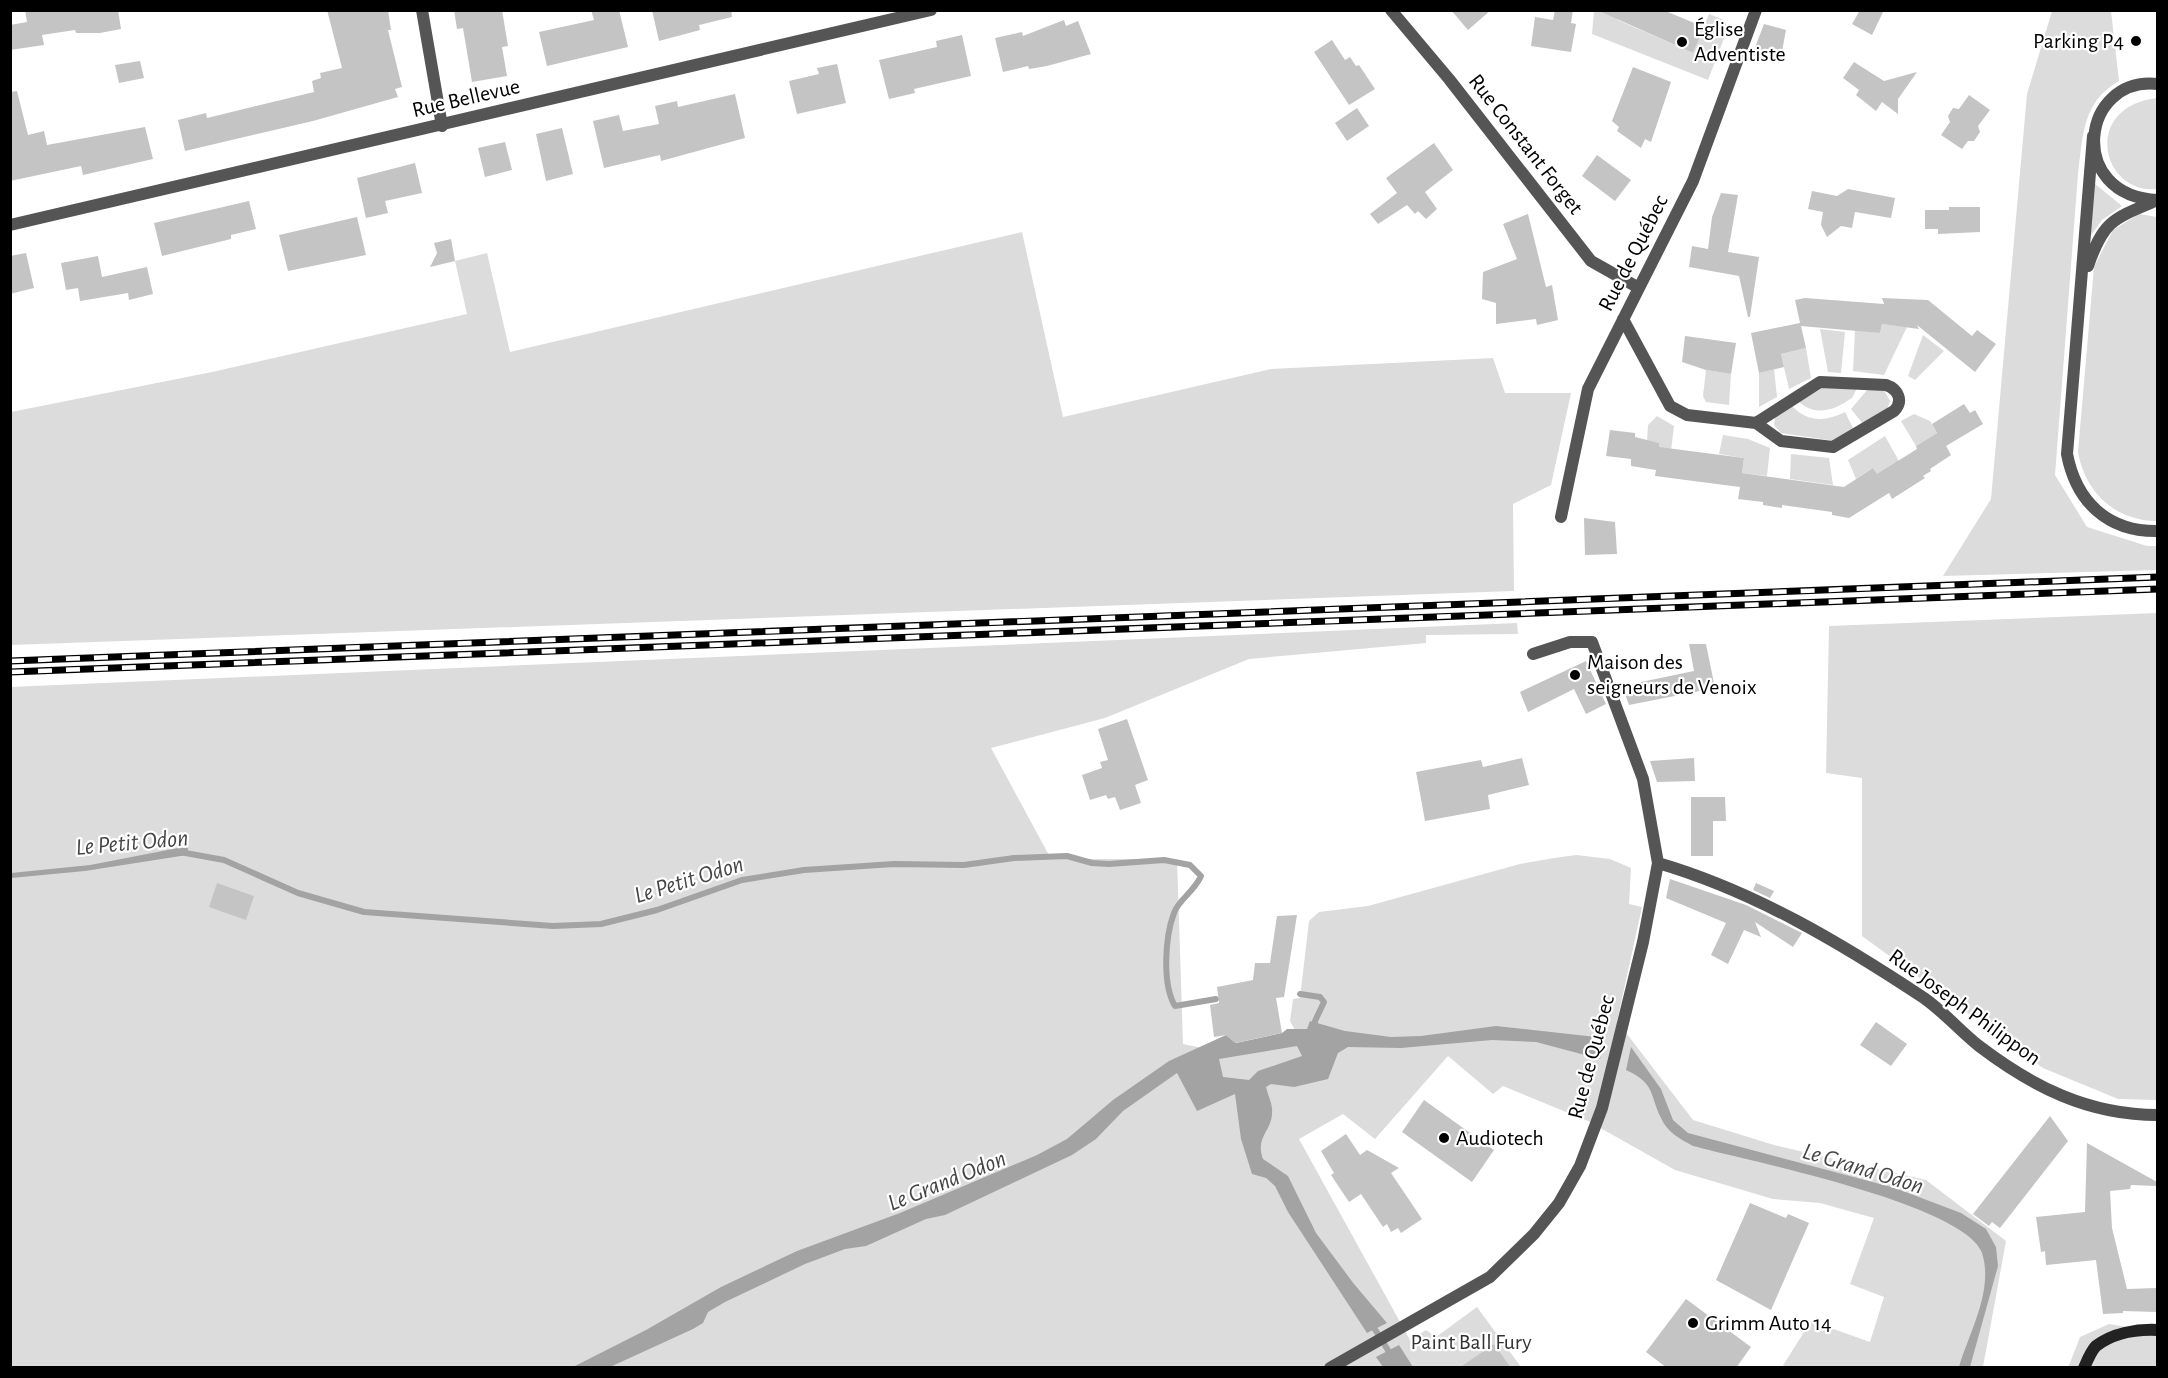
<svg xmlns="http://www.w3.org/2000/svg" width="2168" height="1378" font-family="'Alegreya Sans',sans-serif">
<rect width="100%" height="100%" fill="#fff"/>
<path fill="#dcdcdc" d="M1594 11H1621L1618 20 1693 53 1709 14 1724 20 1728 28 1708 80 1592 34Z
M2052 11H2111L2119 81C2082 102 2083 136 2078 174L2055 475 2087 527 2147 546H2157V570L1943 576 1991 499 2027 94Z
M2157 98 2158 189C2101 195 2081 107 2157 98Z
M2094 183 2122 206 2102 220 2089 238Z
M2139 214 2157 217V521C2115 521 2085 492 2078 452L2094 267 2113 230Z
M1022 232 1063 417 1271 369 1493 358 1505 393H1571L1551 485 1513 504 1514 591 11 645V412L212 372 467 314 455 261 487 253 510 352Z
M1882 324 1907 327 1884 375 1853 371 1855 330 1880 333Z
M1820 329 1845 332 1841 373 1828 372Z
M1923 335 1944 351 1915 380 1908 376Z
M1806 348 1811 378 1789 389 1781 354Z
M1774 369 1777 397 1759 407V373Z
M1706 370 1731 374 1729 405 1706 402 1703 396Z
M1824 387 1857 388 1852 398C1835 410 1816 417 1799 402Z
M1868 389 1884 390 1890 401 1887 410 1863 424 1851 409Z
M1792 406C1807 422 1825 422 1845 412L1854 430 1835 441 1781 433 1774 425 1775 417Z
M1914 414 1930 421 1937 433 1916 446 1901 421Z
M1657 416 1674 426 1671 451 1659 449V443L1647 441 1648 425Z
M1723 435 1748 439 1770 448 1767 476 1742 473 1744 458 1719 454Z
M1885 436 1900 463 1878 476 1873 468 1856 479 1848 460Z
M1791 454 1829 458 1833 485 1790 479Z
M2157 613V1100L2118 1099 2043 1068 1862 936V778L1826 773 1829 626Z
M1517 623 1518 634 1426 635V643L1249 659 1105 718 991 748 1051 859H1177L1183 1044 1217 1051 1298 1036 1290 1021 1293 999 1300 998 1309 921 1319 912 1368 906 1520 864 1554 858 1576 855 1610 859 1631 868 1629 904 1642 907 1617 1021 1693 1120 1774 1145 1926 1180 2006 1241 1983 1367H1782L1811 1321 1870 1342 1884 1297 1850 1284 1874 1218 1820 1203 1773 1199 1675 1170 1588 1121 1503 1086 1493 1094 1448 1056 1375 1139 1343 1114 1299 1139 1410 1340 1426 1330 1436 1337 1477 1307 1521 1367H11L10 687Z
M2109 1324 2157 1332V1367L2068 1368 2080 1337Z"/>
<path fill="#a3a3a3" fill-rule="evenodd" d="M178 848H188L187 855 85 871 11 878V873L90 865Z
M1310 1021 1345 1031 1391 1037 1421 1036 1496 1026 1605 1038 1600 1059 1536 1042 1492 1040 1401 1048 1348 1047 1338 1053 1328 1079 1294 1087 1271 1084 1266 1087C1268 1096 1273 1104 1272 1114 1271 1132 1255 1137 1263 1159L1288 1176 1316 1233 1354 1284 1387 1323 1367 1333 1288 1212 1275 1186 1266 1178 1252 1174 1241 1139 1235 1094 1197 1111 1177 1073 1123 1111 1096 1139 1072 1155 945 1215 926 1219 866 1246 845 1249 805 1264 725 1302 708 1312 703 1323 693 1329 610 1367 571 1368 646 1330 721 1287 797 1251 900 1213 1037 1155 1067 1139 1113 1100 1169 1061 1226 1035 1236 1043 1282 1033 1287 1029H1307ZM1297 1046 1302 1056 1258 1071 1249 1080 1223 1077 1219 1059Z
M1631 1047 1661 1089 1673 1120 1688 1133 1895 1188 1961 1213 1986 1229 1996 1247 1998 1266 1970 1367H1959C1969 1333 1994 1290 1982 1253 1965 1204 1745 1160 1693 1146 1680 1139 1667 1132 1661 1118 1649 1094 1656 1084 1626 1070Z
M1399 1345 1413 1367H1383L1376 1357Z"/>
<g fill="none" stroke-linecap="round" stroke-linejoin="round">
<path stroke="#a3a3a3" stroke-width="6" d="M180 852 224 860 298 893 364 912 553 926 601 924 657 910 742 880 804 870 894 864 964 865 1014 858 1067 856 1092 863 1109 864 1164 860 1190 865 1201 876C1194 892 1179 899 1174 913 1165 937 1162 984 1175 1006L1216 999
M1300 994 1320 997 1324 1002 1315 1021V1028
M1371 1323 1399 1368"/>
</g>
<path fill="#c4c4c4" d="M25 10H118L121 29 100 33H76L75 30 42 35 44 45 10 50V25L27 22Z
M327 10H388L391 30H388L402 87 395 89 398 97 313 121 185 151 178 120 206 113 207 118 314 92 312 81 321 78 320 73 342 68Z
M454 10H502L508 46 502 47 507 76 472 82 463 28 457 29Z
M591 10H619L628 47 547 66 539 32 594 20Z
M652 10H731L732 17 699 25 700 30 659 41Z
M1451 10H1491L1468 30Z
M1555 10H1573L1571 23 1576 24 1571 52 1531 46 1535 17 1553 20Z
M1597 10H1663L1704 27 1693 53Z
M1860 10H1884L1872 35 1852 24Z
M1064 20 1066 26 1078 21 1091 54 1047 66 1029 69 1028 66 1003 72 995 38 1022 32 1023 36Z
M1764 24 1786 30 1780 62 1752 55Z
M962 35 971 76 914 89 915 93 889 99 879 60 937 47 936 41Z
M1332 40 1345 60 1350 57 1356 66 1359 65 1375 89 1349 105 1314 52Z
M140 61 144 78 119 83 115 65Z
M1854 62 1884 81 1917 72 1898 99V114L1882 102 1876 111 1856 95 1859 90 1843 78Z
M837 64 846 103 797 114 789 81 819 74 817 68Z
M1633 67 1671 82 1651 142 1645 139 1641 148 1617 131 1619 127 1612 121Z
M17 91 28 135 44 131 47 145 145 127 153 159 83 175 81 166 10 181V92Z
M735 94 745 138 661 161 660 155 604 168 593 121 619 115 623 131 659 124 655 106 677 101 678 107Z
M1969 95 1990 110 1978 126 1980 132 1974 141H1968L1962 149 1941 135 1950 122 1948 116 1953 108 1959 109Z
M1357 108 1369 126 1347 141 1335 123Z
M562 128 573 174 546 181 536 134Z
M505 142 512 170 485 177 478 148Z
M1434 143 1453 170 1425 192 1437 209 1426 219 1418 211 1415 214 1407 205 1378 224 1370 214 1397 193 1386 178Z
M1597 155 1631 180 1615 201 1582 176Z
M415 163 422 193 385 201 388 213 366 218 357 178Z
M1848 189 1895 198 1891 218 1855 212 1852 228 1841 226 1827 237 1821 225 1823 212 1808 209 1812 191 1837 196Z
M1721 193 1738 195 1728 252 1759 257 1750 317H1748L1739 276 1689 267 1692 246 1708 249 1712 217Z
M249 201 256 229 231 235V239L162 256 154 223Z
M1949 207H1980V232L1938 234V229H1925V210H1949Z
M1528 214 1546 287 1552 285 1558 320 1537 325 1536 319 1496 324V303L1482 299 1483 272 1517 259 1503 224Z
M357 217 366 255 288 271 279 235Z
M451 239 455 261 430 267 437 253 434 243Z
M26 253 34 288 10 294V256Z
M98 256 102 277 147 267 153 294 129 300 128 293 80 301 78 288 66 290 61 263Z
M1805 298 1884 304 1882 298 1928 300 1972 336 1977 330 1996 344 1975 372 1917 325 1919 329 1882 324 1880 333 1801 326 1806 348 1781 354 1784 367 1759 373 1751 333 1800 323 1795 300Z
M1685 336 1736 343 1731 374 1706 370 1682 362Z
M1964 404 1970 413 1975 410 1983 424 1946 446 1951 455 1930 469 1931 471 1923 476 1925 478 1892 499 1889 493 1849 518 1832 515V512L1782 505V508L1763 505V502L1738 499 1740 487 1655 476 1656 470 1631 466V459L1606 456 1610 430 1635 433V437L1659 443V447L1744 458 1742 473 1844 487 1873 468 1877 474 1917 449 1916 446 1937 433 1932 424Z
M1584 518 1615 522 1617 554 1585 555Z
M1689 644H1706L1715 688 1629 705 1625 694 1621 696 1617 687 1694 671Z
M1586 661 1606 704 1586 714 1574 689 1528 712 1520 692Z
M1127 719 1148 780 1135 785 1141 803 1120 810 1115 797 1108 799 1106 795 1090 800 1082 775 1102 768 1100 762 1108 760 1098 729Z
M1522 758 1529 785 1488 795 1490 809 1425 821 1416 772 1481 760 1483 767Z
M1694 758 1695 781 1657 782 1650 761Z
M1691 797H1725L1726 821H1713V856H1691Z
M1670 879 1746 905 1802 933 1793 947 1755 922 1761 937 1744 930 1728 964 1711 955 1726 923 1666 898Z
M217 883 254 896 246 920 209 907Z
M1756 883 1774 891 1770 898 1753 890Z
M1297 915 1284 997 1276 998 1282 1033 1235 1043 1226 1035 1214 1037 1210 1005 1219 1003 1217 987 1253 980 1255 963H1270L1277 916Z
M1876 1022 1907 1044 1891 1066 1860 1045Z
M1424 1100 1494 1150 1472 1182 1402 1132Z
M2050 1116 2068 1141 2000 1228 1992 1222 1989 1226 1973 1214Z
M1346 1134 1360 1155 1367 1150 1399 1168 1391 1173 1422 1219 1401 1233 1398 1228 1391 1232 1387 1224 1383 1227 1361 1194 1349 1202 1331 1175 1334 1173 1321 1151Z
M2087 1143 2157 1182V1186L2131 1185 2130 1189 2110 1191 2112 1228 2127 1289 2157 1288V1312L2123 1311V1313L2103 1314 2096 1260 2046 1265 2045 1251 2041 1252 2036 1217 2085 1212Z
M1750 1203 1786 1218 1788 1214 1809 1223 1771 1310 1716 1280Z
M1686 1299 1751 1347 1736 1368H1667L1646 1352Z
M1494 1344 1511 1368H1459Z"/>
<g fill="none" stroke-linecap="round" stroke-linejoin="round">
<path stroke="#555" stroke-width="12" d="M422 10 442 126
M1391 10 1449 79 1591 261 1639 288
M2158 84C2081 75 2065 196 2158 200
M2093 136 2067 454C2076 501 2107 532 2158 531
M10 225 931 10
M2088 266C2103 222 2112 219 2153 202
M1623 319 1670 406 1687 415 1756 423 1781 441 1833 447 1894 411C1904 401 1898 389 1886 385L1820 382 1756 423
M1561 517 1588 389 1693 181 1756 10
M1658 863C1754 891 1841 943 1924 998 1944 1012 1960 1031 1979 1046 2033 1087 2088 1115 2158 1115
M1330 1368 1490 1277 1534 1234 1559 1203 1580 1166 1602 1108 1643 942 1658 863 1643 779 1592 642H1570L1533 654"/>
<path stroke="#222" stroke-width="12" d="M2084 1368C2087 1361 2091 1351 2096 1346 2113 1333 2137 1329 2158 1330"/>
<g stroke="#000" stroke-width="7">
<path id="rail" d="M10 661 2158 577
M10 672 2158 589"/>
</g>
<use href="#rail" stroke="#fff" stroke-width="4.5" stroke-dasharray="14" stroke-linecap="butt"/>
</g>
<g fill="#000" stroke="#fff" stroke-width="2">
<circle cx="2136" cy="41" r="6"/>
<circle cx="1682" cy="42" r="6"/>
<circle cx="1575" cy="675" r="6"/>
<circle cx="1444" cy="1138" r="6"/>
<circle cx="1693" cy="1323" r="6"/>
</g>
<g text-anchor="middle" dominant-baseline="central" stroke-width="4.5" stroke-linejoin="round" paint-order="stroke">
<g font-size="22" fill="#000" stroke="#fff" text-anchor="start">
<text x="1694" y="29">Église<tspan x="1694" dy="25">Adventiste</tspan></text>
<text x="2124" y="41" text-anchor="end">Parking P4</text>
<text x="1587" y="662">Maison des<tspan x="1587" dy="25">seigneurs de Venoix</tspan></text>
<text x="1456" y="1138">Audiotech</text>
<text x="1705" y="1323">Grimm Auto 14</text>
</g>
<g font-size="22" fill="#000" stroke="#fff">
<text transform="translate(466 98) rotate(-13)">Rue Bellevue</text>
<text transform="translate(1526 144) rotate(52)">Rue Constant Forget</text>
<text transform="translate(1633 253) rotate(-63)">Rue de Québec</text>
<text transform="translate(1965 1007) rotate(36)">Rue Joseph Philippon</text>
<text transform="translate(1591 1057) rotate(-75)">Rue de Québec</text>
</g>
<g font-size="22" fill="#333" stroke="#fff">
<text x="1471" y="1342">Paint Ball Fury</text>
</g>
<g font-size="24" font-style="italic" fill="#444" stroke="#fff">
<text transform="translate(132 843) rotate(-5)">Le Petit Odon</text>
<text transform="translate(689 880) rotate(-17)">Le Petit Odon</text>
<text transform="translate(1863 1169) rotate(17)">Le Grand Odon</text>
<text transform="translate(947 1181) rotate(-22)">Le Grand Odon</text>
</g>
</g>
<rect width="2168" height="1378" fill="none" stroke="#000000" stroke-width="24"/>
</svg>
